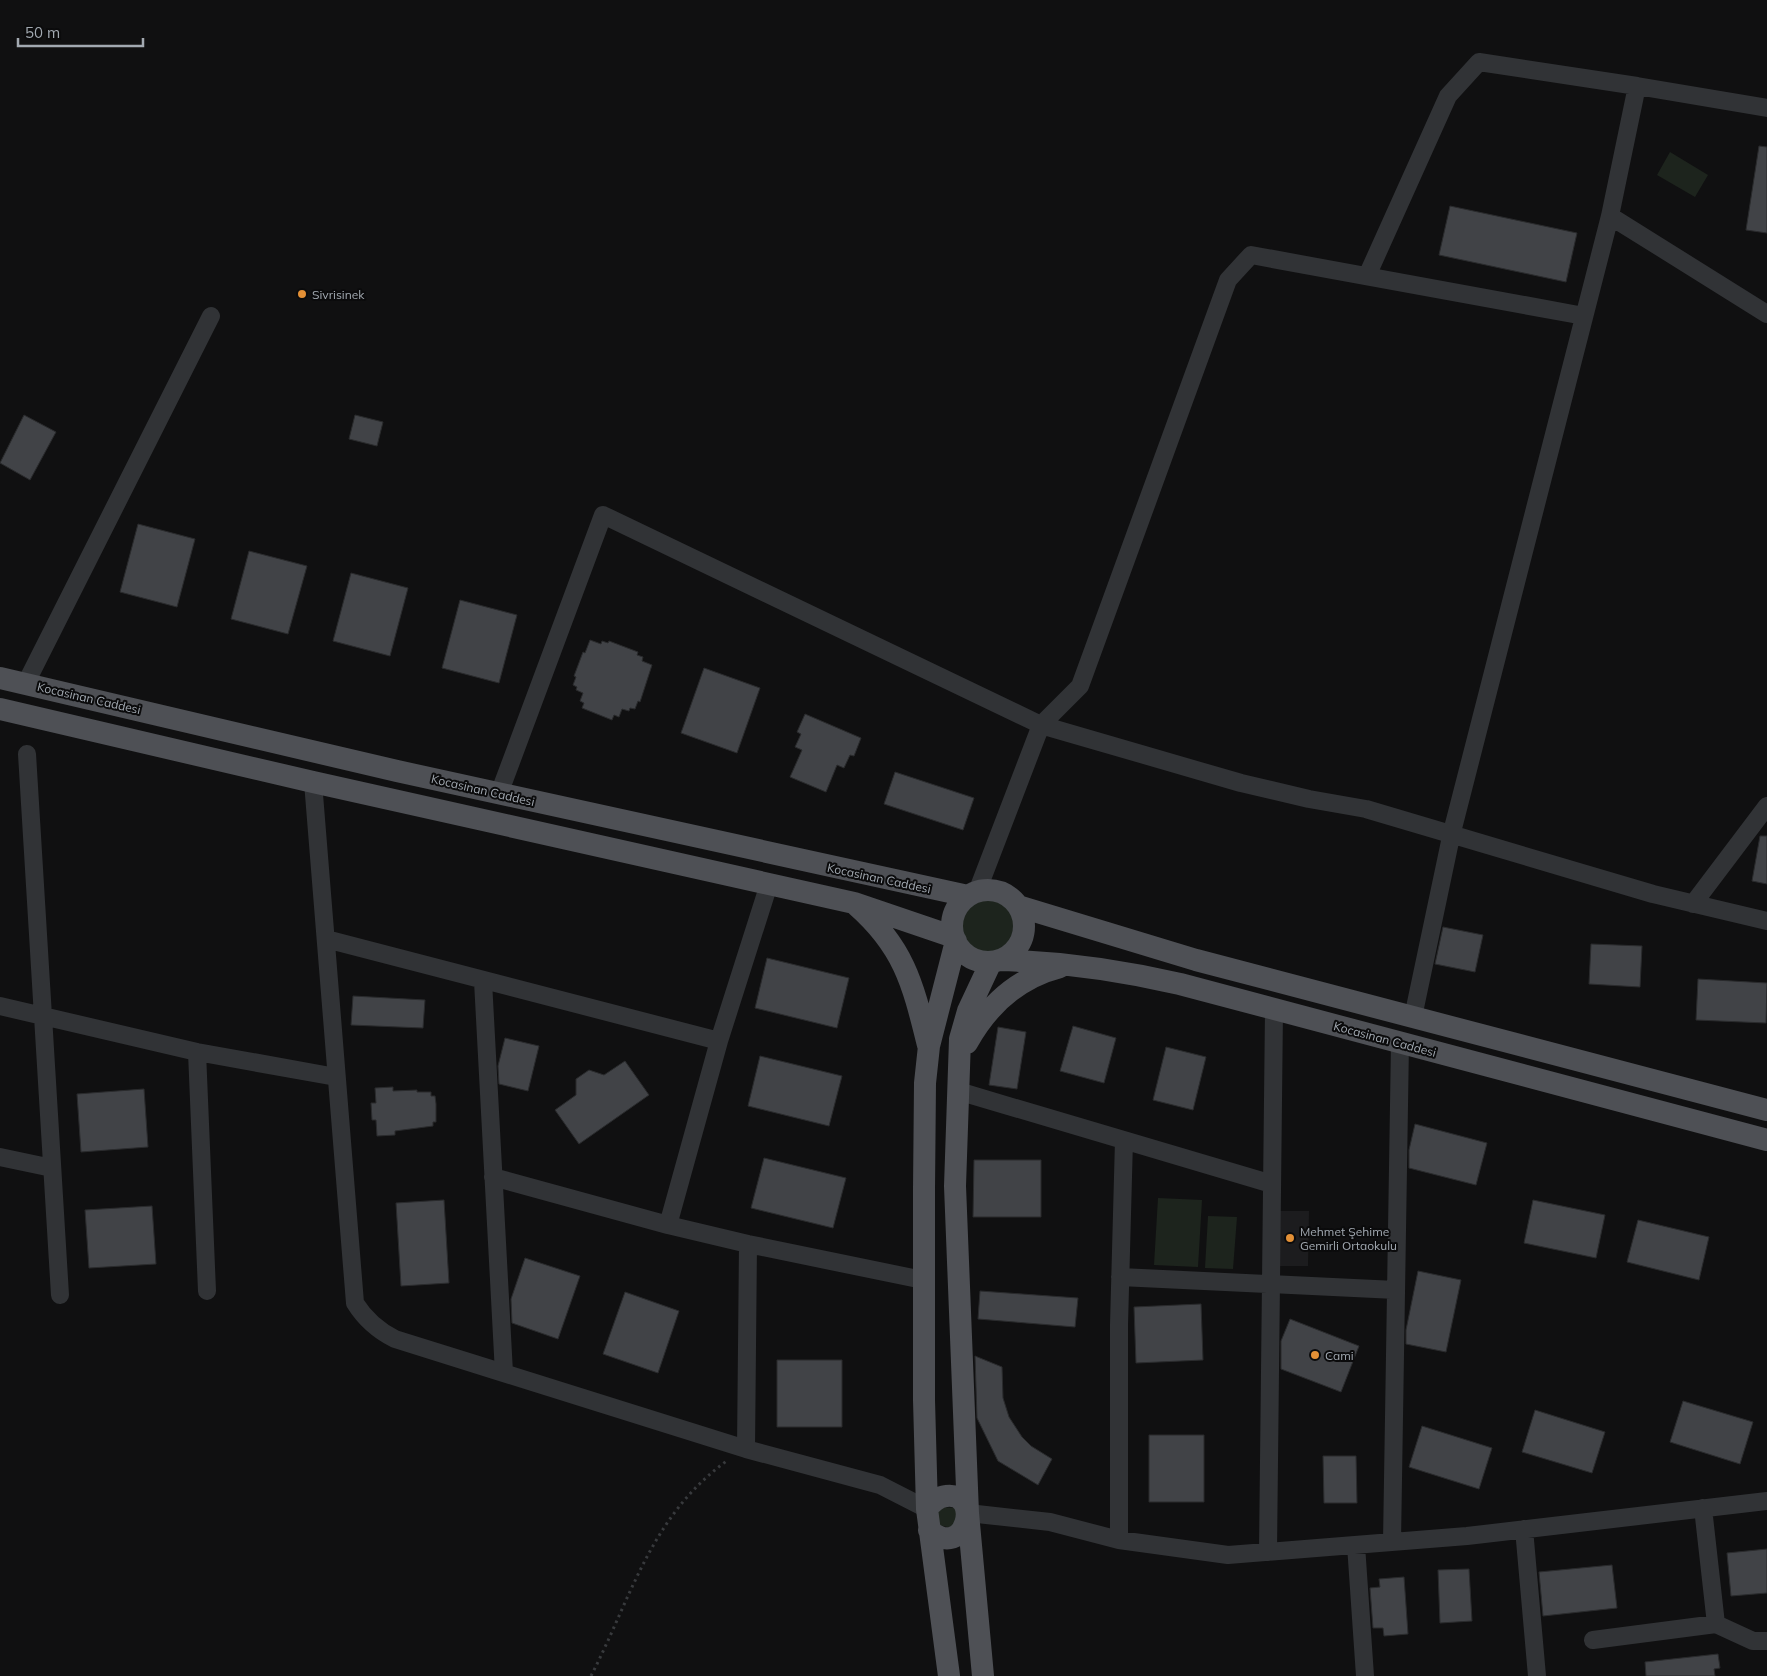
<svg xmlns="http://www.w3.org/2000/svg" width="1767" height="1676" font-family="Mulish,sans-serif">
<rect width="100%" height="100%" fill="#101011"/>
<path fill="#1c1c1e" d="M1271 1211H1309L1308 1266H1271Z"/>
<path fill="#1d241d" d="M1670 152 1708 175 1695 197 1657 175Z
M962 926a26 26 0 1 1 52 0a26 26 0 1 1-52 0Z
M1158 1198 1202 1200 1198 1267 1154 1265Z
M1208 1216 1237 1217 1233 1269 1205 1268Z
M936 1507 961 1508 952 1528 938 1525Z"/>
<path fill="#414347" stroke="#2a2b2d" d="M1759 146 1767 147V233L1746 230Z
M1450 206 1577 233 1566 282 1439 255Z
M24 415 56 432 30 480 0 463Z
M355 415 383 422 377 446 349 439Z
M138 524 195 539 177 607 120 592Z
M249 551 307 566 288 634 231 619Z
M351 573 408 588 390 656 333 641Z
M460 600 517 615 499 683 442 668Z
M590 640 601 644 602 641 608 643 609 641 638 652 637 655 643 657 642 661 652 665 640 702 638 701 635 709 630 708 629 711 622 709 619 717 614 715 612 720 582 708 584 703 580 701 583 693 576 690 577 687 573 685 576 677 574 676 583 652 585 653Z
M704 668 760 688 737 753 681 733Z
M805 714 861 738 854 756 850 755 844 768 837 765 826 792 790 777 802 750 795 747 801 734 797 732Z
M895 772 974 798 963 830 884 804Z
M1760 836H1767V884L1752 881Z
M1443 927 1483 935 1475 972 1435 964Z
M1591 944 1642 946 1640 987 1589 984Z
M767 958 849 978 837 1028 755 1008Z
M1698 979 1767 983 1766 1023 1696 1020Z
M353 996 425 1000 423 1028 351 1025Z
M1073 1026 1116 1038 1104 1083 1060 1071Z
M998 1027 1026 1032 1017 1089 989 1085Z
M505 1038 539 1046 528 1091 499 1084 498 1066Z
M1166 1047 1206 1057 1193 1110 1153 1100Z
M760 1056 842 1076 829 1126 748 1106Z
M625 1061 649 1095 579 1144 555 1110 576 1095V1079L589 1070 604 1075Z
M393 1087V1091L417 1090V1092H431V1096H435L436 1104V1122H433V1126L395 1131V1135L377 1136 376 1120H372L371 1103H376L375 1088Z
M144 1089 148 1147 81 1152 77 1094Z
M1415 1124 1487 1143 1476 1185 1409 1168V1150Z
M764 1158 846 1178 833 1228 751 1208Z
M974 1160H1041V1217H973Z
M444 1200 449 1283 401 1286 396 1203Z
M1533 1200 1605 1215 1596 1258 1524 1243Z
M152 1206 156 1264 89 1268 85 1210Z
M1638 1220 1709 1237 1699 1280 1627 1262Z
M525 1258 580 1276 558 1339 512 1323 511 1299Z
M1418 1271 1461 1280 1446 1352 1406 1344V1330Z
M980 1291 1078 1298 1075 1327 978 1319Z
M625 1292 679 1311 658 1373 603 1354Z
M1201 1304 1203 1360 1136 1363 1134 1307Z
M1290 1319 1359 1346 1341 1392 1281 1369V1341Z
M975 1356 1002 1367 1003 1398 1009 1417 1022 1437 1031 1446 1052 1459 1038 1485 998 1461 977 1418Z
M777 1360H842V1427H777Z
M1683 1401 1753 1422 1740 1464 1670 1442Z
M1535 1410 1605 1432 1592 1473 1522 1452Z
M1422 1426 1492 1448 1479 1489 1409 1467Z
M1149 1435H1204V1502H1149Z
M1323 1456H1356L1357 1503H1324Z
M1767 1549V1593L1731 1596 1727 1553Z
M1612 1565 1617 1608 1543 1616 1539 1572Z
M1469 1569 1472 1621 1440 1623 1438 1570Z
M1404 1577 1408 1634 1384 1636 1383 1628H1373L1370 1588 1380 1587 1379 1579Z
M1718 1654 1720 1668 1714 1669 1715 1676H1646L1645 1662Z"/>
<g fill="none" stroke-linecap="round" stroke-linejoin="round">
<path stroke="#383a3d" stroke-width="3" stroke-dasharray="2.5 4" stroke-linecap="butt" d="M591 1676C632 1596 651 1515 728 1460"/>
<path stroke="#313336" stroke-width="18" d="M1610 216 1767 314
M1367 276 1448 96 1479 62 1637 86
M26 683 211 316
M27 754 60 1295
M313 782 355 1303C365 1319 377 1330 395 1339L746 1449 880 1485 927 1509
M499 794 603 515 1041 725 1241 783 1309 799 1366 809 1653 894 1767 921
M769 884 719 1041 668 1225 748 1244 923 1280
M977 892 1041 725 1080 686 1228 280 1251 255 1584 316
M1693 904 1767 806
M326 939 719 1041
M483 981 504 1373
M0 1006 197 1052 336 1077
M1413 1017 1452 832 1610 216 1637 86 1767 108
M197 1052 207 1291
M958 1091 1272 1184
M0 1157 52 1168
M493 1177 668 1225
M1120 1277 1396 1290
M746 1449 748 1244
M1703 1508 1716 1624
M968 1513 1050 1522 1119 1540 1228 1555 1467 1536 1767 1501
M1524 1529 1537 1676
M1119 1540V1325L1124 1140
M1392 1542 1400 1043
M1356 1545 1365 1676
M1268 1552 1274 1010
M1593 1640 1716 1624 1753 1641H1767"/>
<path stroke="#4e5055" stroke-width="22" d="M0 678 397 771 968 896
M0 709 313 782 854 903 954 937
M952 926a36 36 0 1 1 72 0a36 36 0 1 1-72 0Z
M856 905C905 948 913 985 928 1045
M1018 906 1196 960 1767 1110
M1000 960C1061 962 1120 970 1180 984L1767 1140
M967 1043C988 1005 1017 978 1060 967
M927 1509C932 1502 937 1497 946 1496 983 1491 966 1562 929 1530
M949 1676 927 1509 924 1400V1189L925 1083 929 1046 956 941
M983 1676 968 1513 955 1186 960 1039 968 1011 991 962"/>
</g>
<g fill="#e39036" stroke="#0b0b0c" stroke-width="2">
<circle cx="302" cy="294" r="5"/>
<circle cx="1290" cy="1238" r="5"/>
<circle cx="1315" cy="1355" r="5"/>
</g>
<g text-anchor="middle" dominant-baseline="central" stroke-width="4" stroke-linejoin="round" paint-order="stroke">
<g font-size="12" fill="#a2a9b1" stroke="#0b0b0c" text-anchor="start">
<text x="312" y="294">Sivrisinek</text>
<text x="1300" y="1231">Mehmet Şehime<tspan x="1300" dy="14">Gemirli Ortaokulu</tspan></text>
<text x="1325" y="1355">Cami</text>
</g>
<g font-size="12" fill="#a2a9b1" stroke="#0b0b0c">
<text transform="translate(89 698) rotate(13)">Kocasinan Caddesi</text>
<text transform="translate(483 790) rotate(13)">Kocasinan Caddesi</text>
<text transform="translate(879 878) rotate(12)">Kocasinan Caddesi</text>
<text transform="translate(1385 1039) rotate(15)">Kocasinan Caddesi</text>
</g>
</g>
<path d="M18 38v8h125v-8" fill="none" stroke="#a2a9b1" stroke-width="2.5"/>
<text x="25" y="38" font-size="15" fill="#a2a9b1" stroke="#0b0b0c" stroke-width="4" paint-order="stroke">50 m</text>
</svg>
